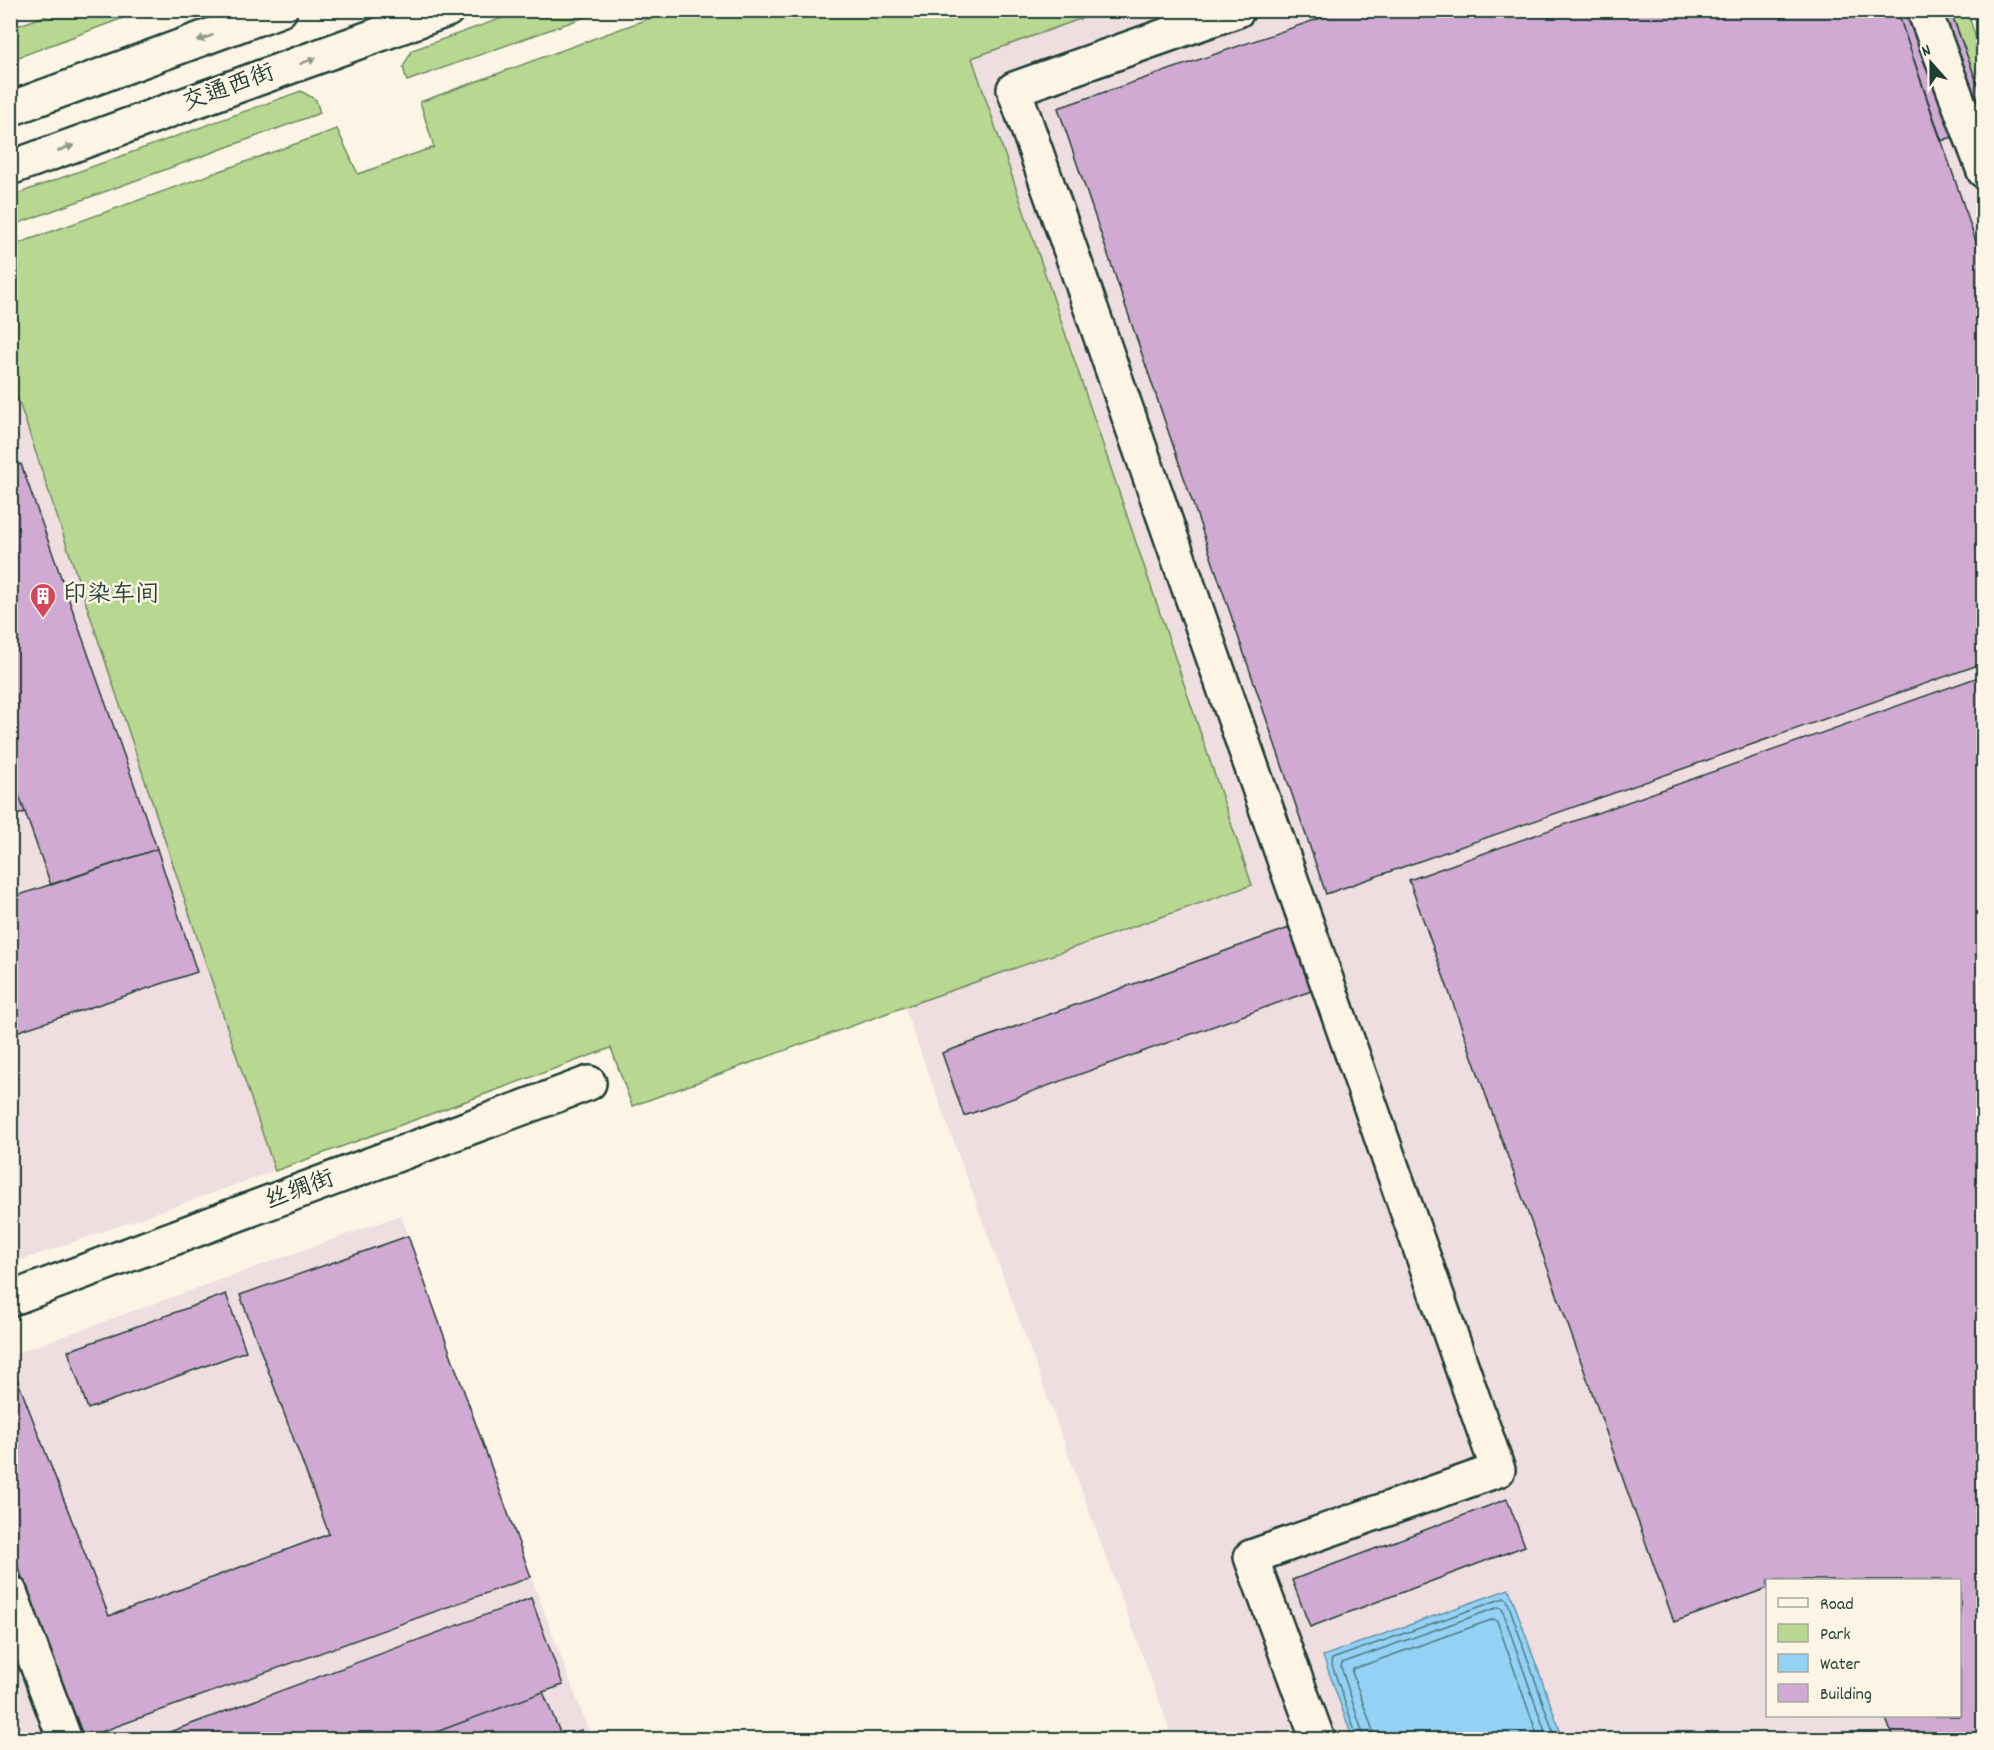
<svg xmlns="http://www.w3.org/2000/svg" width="1994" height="1750" font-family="Dekko,'LXGW WenKai TC',sans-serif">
<rect width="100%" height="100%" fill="#fcf5e5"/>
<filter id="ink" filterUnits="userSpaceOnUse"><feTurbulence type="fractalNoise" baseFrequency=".0167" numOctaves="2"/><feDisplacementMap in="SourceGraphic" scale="12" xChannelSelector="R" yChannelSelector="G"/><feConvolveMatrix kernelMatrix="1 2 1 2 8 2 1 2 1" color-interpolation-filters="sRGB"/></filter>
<g filter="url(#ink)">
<path fill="#efdedf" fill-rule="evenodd" d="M815 11H1950L1984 101 1983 1739H1173L904 1007 632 1106 611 1048 275 1171 11 1264 10 301ZM1768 1580H1960V1716H1768Z
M401 1215 531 1577 592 1739 11 1740V1355Z"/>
<path fill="#b8d790" stroke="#6c8a62" stroke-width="1.5" d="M672 10 1102 11 972 58 1252 885 904 1007 632 1106 611 1048 275 1171 11 378V246L337 129 358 174 434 147 420 102Z
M59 11V10L142 11 11 60V28Z
M522 11H602L407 81 403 67 412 50Z
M1951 11H1967L1983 59V101Z
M301 91 316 100 320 113 11 226V196Z"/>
<path fill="#94d2f5" stroke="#6596a8" stroke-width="1.5" d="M1509 1589 1563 1739H1353L1323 1656Z"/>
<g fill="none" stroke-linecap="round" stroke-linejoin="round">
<path stroke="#4e7981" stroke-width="1.5" d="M1358 1740 1331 1662 1332 1659 1504 1598 1507 1600 1556 1740
M1365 1740 1341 1667 1342 1663 1499 1607 1502 1609 1548 1740
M1374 1740 1373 1731 1352 1672 1353 1669 1494 1619 1497 1621 1539 1740"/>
</g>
<path fill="#d0aad2" stroke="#1f3d34" stroke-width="1.5" d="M1344 10H1897L1984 265V663L1326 894 1058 108Z
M1897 10H1950L1984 101V126L1941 141Z
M21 464 157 849 51 885 10 770V468Z
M1984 675V1740H1894L1885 1716H1960V1580H1768V1588L1674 1622 1409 880Z
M10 770 25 812 10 818Z
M157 849 197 972 10 1034V898Z
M1289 928 1311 991 964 1116 942 1053Z
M408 1236 531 1577 84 1738 10 1546V1373L14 1371 109 1616 329 1534 240 1295Z
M226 1294 246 1351 88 1409 68 1351Z
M1507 1499 1525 1546 1310 1627 1292 1580Z
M531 1598 563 1685 543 1692 415 1740H148Z
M543 1692 562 1737 556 1740H415Z
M581 1730 584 1740H556L562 1737Z"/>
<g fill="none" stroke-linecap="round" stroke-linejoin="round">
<g stroke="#1f3d34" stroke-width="38">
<path id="minor" d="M1238 10 1014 89 1498 1470 1251 1557 1318 1740
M1924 10 1984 171
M10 1299 589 1083
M10 1592 65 1740"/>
</g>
<g stroke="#1f3d34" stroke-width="38">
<path id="major" d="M10 109 280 10
M10 168 447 10"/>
</g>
<use href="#minor" stroke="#fcf5e5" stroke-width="33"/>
<use href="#major" stroke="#fcf5e5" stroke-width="33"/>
</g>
<defs><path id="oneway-solid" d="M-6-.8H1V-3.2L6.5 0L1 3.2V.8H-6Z" transform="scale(1.5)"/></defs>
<g fill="#8e998c">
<use href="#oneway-solid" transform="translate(205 38) rotate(160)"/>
<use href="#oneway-solid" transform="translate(308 61) rotate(-20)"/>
<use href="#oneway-solid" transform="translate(66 148) rotate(-20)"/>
</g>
</g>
<defs>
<g id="building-pin" transform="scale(1.35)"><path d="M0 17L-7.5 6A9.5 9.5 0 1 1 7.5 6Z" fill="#d1495b" stroke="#fcf5e5"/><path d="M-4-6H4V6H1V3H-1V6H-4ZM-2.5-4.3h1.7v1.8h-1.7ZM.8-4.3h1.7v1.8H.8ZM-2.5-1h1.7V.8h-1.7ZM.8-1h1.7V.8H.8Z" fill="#fff"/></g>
</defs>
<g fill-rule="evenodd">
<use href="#building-pin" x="43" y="596"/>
</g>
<g text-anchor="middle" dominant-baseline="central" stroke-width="5" stroke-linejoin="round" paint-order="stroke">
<g font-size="24" fill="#1f3d34" stroke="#fcf5e5">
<text transform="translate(229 89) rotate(-20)">交通西街</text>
<text transform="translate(300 1191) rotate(-20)">丝绸街</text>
</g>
<g font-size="24" fill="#1f3d34" stroke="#fcf5e5" text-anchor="start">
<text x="63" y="596">印染车间</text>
</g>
</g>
<rect width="1994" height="1750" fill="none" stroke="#fcf5e5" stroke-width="36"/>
<rect x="18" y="18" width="1958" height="1714" fill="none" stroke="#1f3d34" stroke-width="2" filter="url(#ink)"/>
<rect x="1766" y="1579" width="195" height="138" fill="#fcf5e5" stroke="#a4ab9e" stroke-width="1.5"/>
<rect x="1778" y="1598" width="30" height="9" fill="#fcf5e5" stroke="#a4ab9e" stroke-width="1.5"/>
<text x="1820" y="1609" font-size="18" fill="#1f3d34">Road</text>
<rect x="1778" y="1624" width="30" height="18" fill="#b8d790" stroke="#a4ab9e" stroke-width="1.5"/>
<text x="1820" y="1639" font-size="18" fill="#1f3d34">Park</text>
<rect x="1778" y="1654" width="30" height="18" fill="#94d2f5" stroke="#a4ab9e" stroke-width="1.5"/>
<text x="1820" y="1669" font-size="18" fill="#1f3d34">Water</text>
<rect x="1778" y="1684" width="30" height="18" fill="#d0aad2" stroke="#a4ab9e" stroke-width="1.5"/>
<text x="1820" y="1699" font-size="18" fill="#1f3d34">Building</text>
<g transform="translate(1931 63) rotate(339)" stroke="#fcf5e5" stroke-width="4.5" paint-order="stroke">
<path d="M0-4.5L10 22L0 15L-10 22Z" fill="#1f3d34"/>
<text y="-9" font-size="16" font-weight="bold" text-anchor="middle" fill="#1f3d34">N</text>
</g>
</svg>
